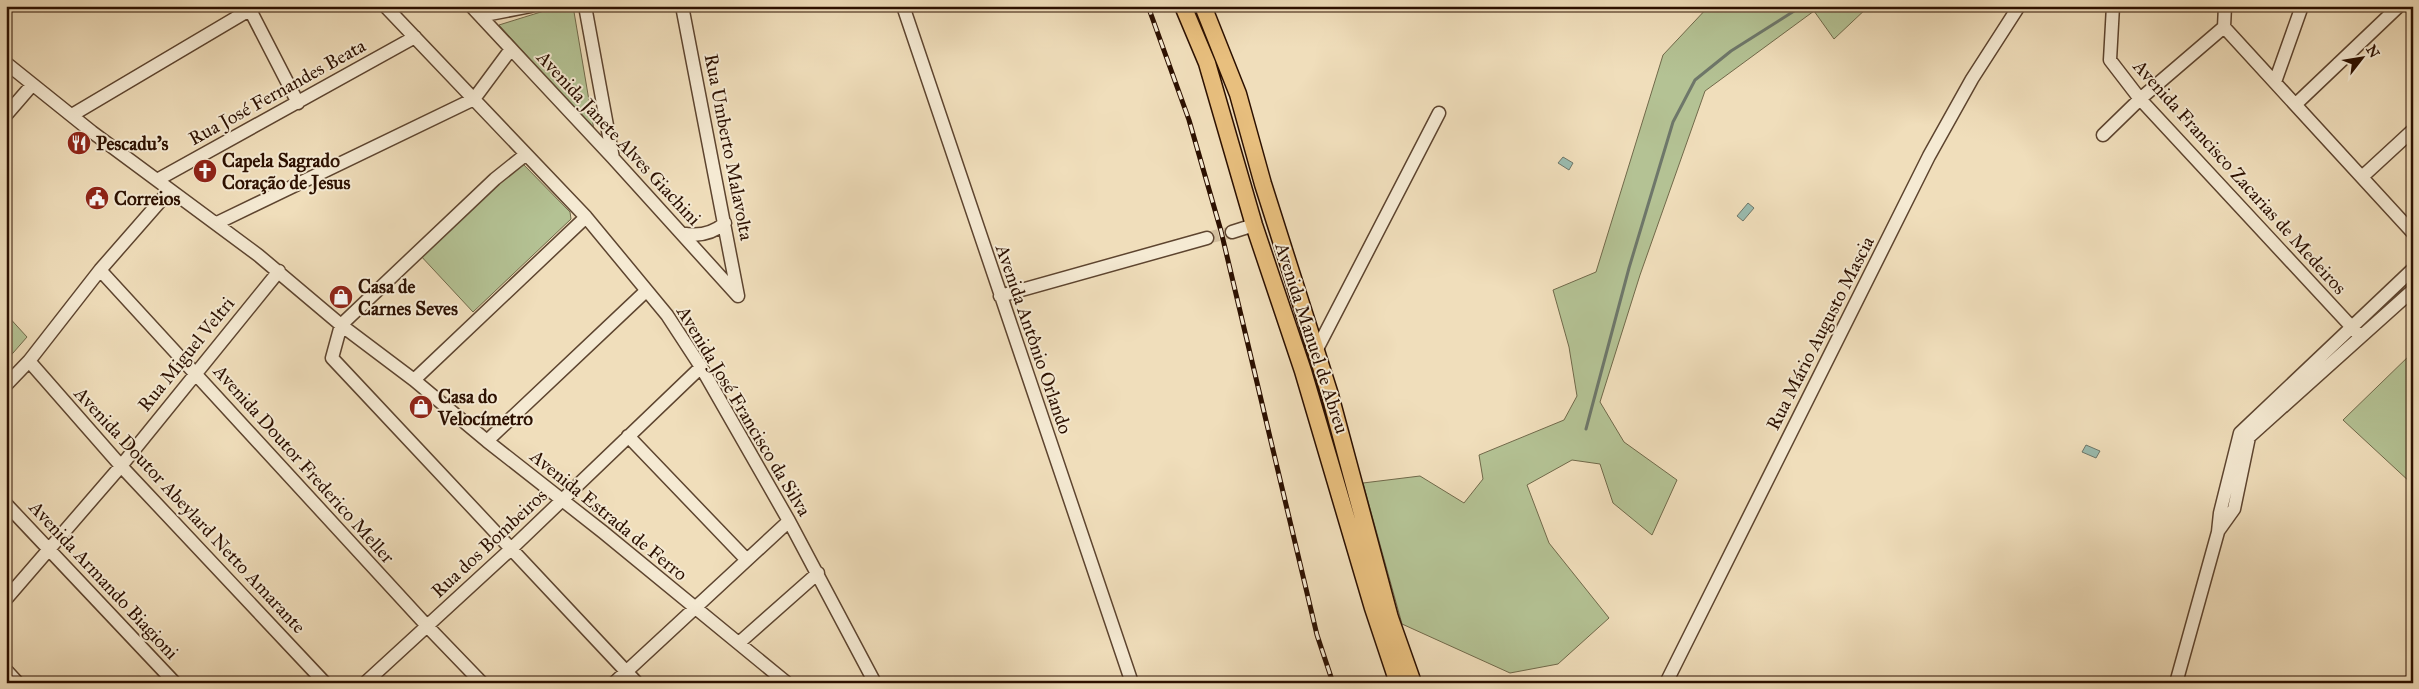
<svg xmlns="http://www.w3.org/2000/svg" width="2419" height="689" font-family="'IM FELL Great Primer',serif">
<rect width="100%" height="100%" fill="#f0debb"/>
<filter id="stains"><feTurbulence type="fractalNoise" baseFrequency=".004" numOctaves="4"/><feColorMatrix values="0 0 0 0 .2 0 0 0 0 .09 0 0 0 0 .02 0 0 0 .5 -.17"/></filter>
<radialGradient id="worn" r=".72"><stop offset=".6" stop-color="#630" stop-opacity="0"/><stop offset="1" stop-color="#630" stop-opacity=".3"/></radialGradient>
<path fill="#b4c294" stroke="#70694a" d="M560 6H573L594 130 499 25Z
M1709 6H1869L1834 39 1814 11 1705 91 1640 275 1600 402 1624 442 1677 480 1652 535 1613 503 1600 464 1572 460 1527 485 1549 543 1609 618 1558 664 1510 673 1402 624 1363 483 1420 476 1464 503 1483 479 1479 455 1564 420 1577 396 1569 347 1553 290 1596 272 1663 55Z
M514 164H523L570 212 571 219 473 312 419 254Z
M6 314 27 337 6 361Z
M2413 352V482L2411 483 2343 420Z"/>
<path fill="#9abcb0" stroke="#6e776a" d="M1563 157 1573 163 1569 170 1558 163Z
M1748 203 1754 208 1743 221 1737 216Z
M2086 445 2100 451 2096 458 2082 452Z"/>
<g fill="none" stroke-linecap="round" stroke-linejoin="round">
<path stroke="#6e776a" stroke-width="3" d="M1586 429 1629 268 1673 122 1695 80 1731 51 1802 6"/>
<path stroke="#d3bf9f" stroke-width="12" stroke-dasharray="12 6" stroke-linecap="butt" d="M1207 238 1232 232"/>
<g stroke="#5d442f" stroke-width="15">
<path id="minor" d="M248 6 298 103
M385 6 586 217 667 315 701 367 789 521 875 683
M471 6 613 158 738 296
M585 6 613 158
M682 6 738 296
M903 6 1132 683
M2113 6 2110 60 2140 99 2360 336
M2225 6 2224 27 2413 233
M483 19 490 14 531 6
M6 63 92 132 258 255 341 325 414 380 487 441 603 532 787 683
M2275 82 2302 6
M2296 104 2399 6
M6 115 32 85
M72 115 256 6
M2103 135 2140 99 2224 27
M2362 177 2413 130
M157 180 415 37
M217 223 474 99 511 49
M1232 232 1254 225
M681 233C698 237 712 234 725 223
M100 270 428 627 482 683
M1000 296 1207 238
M341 325 332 358 637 683
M341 325 495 179 525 155
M1316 351 1439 113
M29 361 121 466 325 683
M414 380 586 217
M6 385 29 361 100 270 170 190
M628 436 746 559
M487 441 646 291
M6 504 175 683
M2219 530 2234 509 2249 437 2413 290
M6 599 121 466 279 271
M740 642 818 573
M6 670 18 683
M365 683 511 549 701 367
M614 683 789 521
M1666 683 1929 156 1972 79 2019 6
M2176 683 2218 532 2220 513 2240 433 2413 269"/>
</g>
<g stroke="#2c1000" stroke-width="19">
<path id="major" d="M1183 6 1207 63 1254 225 1303 371 1373 608 1398 683
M1203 6 1238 94 1263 184 1330 395 1390 618 1413 683"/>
</g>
<use href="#minor" stroke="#f5ead3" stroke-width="12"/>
<use href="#major" stroke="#e8bf7e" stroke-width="16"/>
<g stroke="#2c1000" stroke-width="5">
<path id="rail" d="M1148 6 1189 120 1221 231 1317 635 1333 683"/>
</g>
<use href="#rail" stroke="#f5ead3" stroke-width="3" stroke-dasharray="9" stroke-linecap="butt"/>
</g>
<defs>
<g id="restaurant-disc" transform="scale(1.25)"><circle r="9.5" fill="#8f2418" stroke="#f5ead3"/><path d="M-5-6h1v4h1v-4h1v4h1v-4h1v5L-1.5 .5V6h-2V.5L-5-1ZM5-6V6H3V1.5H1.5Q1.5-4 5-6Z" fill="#fff"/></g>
<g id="church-disc" transform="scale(1.25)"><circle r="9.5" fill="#8f2418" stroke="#f5ead3"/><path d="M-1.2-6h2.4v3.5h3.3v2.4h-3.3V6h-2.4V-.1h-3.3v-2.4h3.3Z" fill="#fff"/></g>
<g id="civic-disc" transform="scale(1.25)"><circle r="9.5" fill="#8f2418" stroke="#f5ead3"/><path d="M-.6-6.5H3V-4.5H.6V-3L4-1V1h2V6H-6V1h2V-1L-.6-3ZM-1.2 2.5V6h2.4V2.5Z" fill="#fff"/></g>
<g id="shop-disc" transform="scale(1.25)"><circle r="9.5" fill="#8f2418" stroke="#f5ead3"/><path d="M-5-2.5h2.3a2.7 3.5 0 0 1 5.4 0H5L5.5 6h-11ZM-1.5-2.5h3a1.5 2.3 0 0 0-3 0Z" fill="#fff"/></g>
</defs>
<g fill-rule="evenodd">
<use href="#restaurant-disc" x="79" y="143"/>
<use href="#church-disc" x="205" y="171"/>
<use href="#civic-disc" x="97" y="198"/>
<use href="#shop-disc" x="341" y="297"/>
<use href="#shop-disc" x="421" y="407"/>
</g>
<g text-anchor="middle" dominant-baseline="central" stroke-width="4" stroke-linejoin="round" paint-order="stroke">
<g font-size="19" fill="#2c1000" stroke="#f5ead3">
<text transform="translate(277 92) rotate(-29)">Rua José Fernandes Beata</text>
<text transform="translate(619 138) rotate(47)">Avenida Janete Alves Giachini</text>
<text transform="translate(729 147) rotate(79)">Rua Umberto Malavolta</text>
<text transform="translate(2240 177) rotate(48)">Avenida Francisco Zacarias de Medeiros</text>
<text transform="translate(1820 333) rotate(-63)">Rua Mário Augusto Mascia</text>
<text transform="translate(1312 338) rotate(72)">Avenida Manuel de Abreu</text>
<text transform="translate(1034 339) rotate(71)">Avenida Antônio Orlando</text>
<text transform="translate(186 354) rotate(-51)">Rua Miguel Veltri</text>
<text transform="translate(744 411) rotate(59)">Avenida José Francisco da Silva</text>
<text transform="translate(304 464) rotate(48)">Avenida Doutor Frederico Meller</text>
<text transform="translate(190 510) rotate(47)">Avenida Doutor Abeylard Netto Amarante</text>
<text transform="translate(609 515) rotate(39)">Avenida Estrada de Ferro</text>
<text transform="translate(489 543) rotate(-43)">Rua dos Bombeiros</text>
<text transform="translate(104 580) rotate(47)">Avenida Armando Biagioni</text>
</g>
<g font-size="19" font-weight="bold" fill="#2c1000" stroke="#f5ead3" text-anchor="start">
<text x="96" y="143">Pescadu's</text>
<text x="222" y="160">Capela Sagrado<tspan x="222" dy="22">Coração de Jesus</tspan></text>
<text x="114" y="198">Correios</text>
<text x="358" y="286">Casa de<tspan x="358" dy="22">Carnes Seves</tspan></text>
<text x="438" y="396">Casa do<tspan x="438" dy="22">Velocímetro</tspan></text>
</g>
</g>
<rect width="2419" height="689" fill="none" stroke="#f0debb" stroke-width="25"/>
<rect x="8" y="8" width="2404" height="674" fill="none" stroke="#2c1000" stroke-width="2.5"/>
<rect x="12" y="12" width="2394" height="664" fill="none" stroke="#2c1000"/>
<g transform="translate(2362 58) rotate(59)" stroke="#f5ead3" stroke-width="4" paint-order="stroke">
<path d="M0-4L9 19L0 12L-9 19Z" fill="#2c1000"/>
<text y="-8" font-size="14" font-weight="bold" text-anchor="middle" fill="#2c1000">N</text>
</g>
<rect width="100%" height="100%" filter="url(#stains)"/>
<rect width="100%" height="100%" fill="url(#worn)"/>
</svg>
